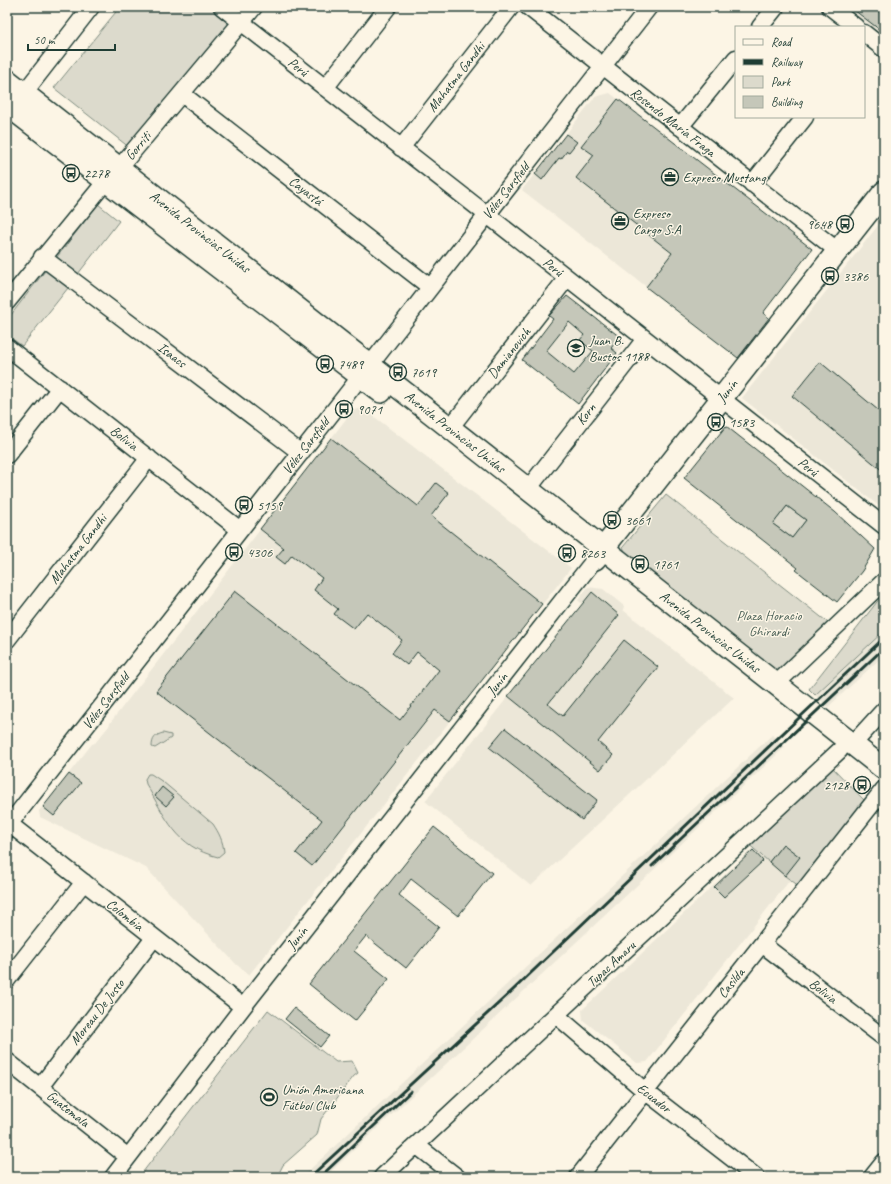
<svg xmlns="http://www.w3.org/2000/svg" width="891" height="1184" font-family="Caveat,sans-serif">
<rect width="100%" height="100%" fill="#fcf5e5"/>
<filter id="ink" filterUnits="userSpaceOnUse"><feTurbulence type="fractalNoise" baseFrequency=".025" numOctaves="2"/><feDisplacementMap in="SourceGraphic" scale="8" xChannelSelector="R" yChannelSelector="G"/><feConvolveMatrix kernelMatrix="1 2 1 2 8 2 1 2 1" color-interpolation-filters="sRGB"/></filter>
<g filter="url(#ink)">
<path fill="#ece7d8" d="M842 7H884V40Z
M610 93 812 249 763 313 769 318 738 358 522 190 595 97Z
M884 218V510L742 398Z
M567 296 626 342 578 404 522 360 553 319 549 316 557 305 559 306Z
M363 408 571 568 249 975 236 964 146 868 40 817 39 811 92 744 95 743 109 726 110 723 353 410Z
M588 587 603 589 624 606 623 610 734 698 531 886 425 801 582 604 578 600Z
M884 631V655L828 707 815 695Z
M772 735 785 747 325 1177H302Z
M783 844 800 857 786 875 790 880 647 1062 637 1063 583 1020 582 1010 753 848 769 861Z"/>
<path fill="#dcdacc" stroke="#7e8c80" d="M120 7H212L233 22 130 148 54 88Z
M98 204 119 221 78 274 57 257Z
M45 271 68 288 22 346 7 335V320Z
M666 495 830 624 776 676 628 559 623 547Z
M787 506 806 520 792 538 773 524Z
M884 593V631L815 695 809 689Z
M163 733 171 735V738L155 748 152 747C152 739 155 735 163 733Z
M831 766 864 800 799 886 785 876 799 857 783 844 769 862 746 842Z
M148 774H151L163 782 213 824C219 833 223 841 224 852L218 857C176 847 166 818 146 784L145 779Z
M268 1010 336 1062 352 1061 358 1073 354 1076 321 1119 317 1135 283 1165 277 1177H139Z"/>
<path fill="#c5c7b9" stroke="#1f3d34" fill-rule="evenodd" d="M850 7H884V33Z
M618 99 812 249 763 313 769 318 738 358 646 287 672 253 576 178 594 155 581 146Z
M566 134 577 142 569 152 567 151 561 159 559 158 542 180 535 174Z
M567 296 620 337 611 348 617 353 578 404 522 360 553 319 549 316ZM569 322 584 335 580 340 593 351 574 374 546 351Z
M820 362 884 415V472L792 396Z
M726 426 835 512 875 549 862 571 837 602 796 570 798 568 684 478ZM787 506 806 520 792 538 773 524Z
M331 438 418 506 436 483 449 493 431 516 542 604 450 721 435 710 312 866 296 853 322 820 156 691 235 591 400 720 439 670 417 652 407 665 392 653 402 640 367 613 354 629 334 614 338 609 314 590 322 578 292 555 285 564 276 557 284 548 260 529Z
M592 592 619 615 548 704 563 716 624 640 658 667 598 742 613 755 600 770 508 696Z
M505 728 597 800 582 820 489 747Z
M69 774 81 783 54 816 43 807Z
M162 787 174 797 166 806 155 796Z
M434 827 492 873 458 916 411 879 399 895 439 927 406 968 366 936 354 951 389 979 355 1021 309 984Z
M783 844 800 857 785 876 769 862Z
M753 850 763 861 724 897 714 887Z
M294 1008 329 1036 320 1047 285 1019Z"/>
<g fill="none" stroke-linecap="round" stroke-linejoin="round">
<g stroke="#1f3d34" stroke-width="19">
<path id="minor" d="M222 7 884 526
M528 7 838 251
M830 7 856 27
M760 27 776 7
M864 33 884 49
M325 88 388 7
M182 94 430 287
M17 102 91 7
M680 127 736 58
M401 148 511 7
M752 184 805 117
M42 257 301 453
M7 302 106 181 119 168 254 7
M7 347 240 530
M370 365 649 7
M450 428 567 278
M7 455 60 388
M528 489 645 339
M7 640 149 458
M776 684 884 581
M853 744 884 710
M7 822 243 1007
M7 827 361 376
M762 944 884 1038
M7 980 84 882
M556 1015 645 1091 756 1177
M7 1061 128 1157
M40 1087 154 938
M416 1145 457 1177
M113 1177 243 1007 595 559
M382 1177 840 750
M578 1177 884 789
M872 1177 884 1162"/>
</g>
<g stroke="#1f3d34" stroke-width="24">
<path id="major" d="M7 80 884 769
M7 105 381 392
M595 559 884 192"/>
</g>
<use href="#minor" stroke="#fcf5e5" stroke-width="16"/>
<use href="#major" stroke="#fcf5e5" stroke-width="21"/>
<path stroke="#1f3d34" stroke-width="3" d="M652 866 884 648
M310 1177 513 990 799 718 884 638
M320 1177 411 1091"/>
</g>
</g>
<defs>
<g id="bus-ring" transform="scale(0.9)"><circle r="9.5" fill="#fcf5e5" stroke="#1f3d34" stroke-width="1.5"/><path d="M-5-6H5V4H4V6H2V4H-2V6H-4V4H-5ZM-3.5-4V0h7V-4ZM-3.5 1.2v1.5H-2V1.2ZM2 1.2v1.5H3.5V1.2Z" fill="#1f3d34"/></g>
<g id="office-ring" transform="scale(0.9)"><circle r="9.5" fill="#fcf5e5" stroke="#1f3d34" stroke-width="1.5"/><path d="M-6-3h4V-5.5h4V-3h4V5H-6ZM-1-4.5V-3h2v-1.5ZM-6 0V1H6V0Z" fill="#1f3d34"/></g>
<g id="school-ring" transform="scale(0.9)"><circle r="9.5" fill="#fcf5e5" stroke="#1f3d34" stroke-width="1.5"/><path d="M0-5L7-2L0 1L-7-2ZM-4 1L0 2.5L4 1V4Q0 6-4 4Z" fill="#1f3d34"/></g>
<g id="stadium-ring" transform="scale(0.9)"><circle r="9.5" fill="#fcf5e5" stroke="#1f3d34" stroke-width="1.5"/><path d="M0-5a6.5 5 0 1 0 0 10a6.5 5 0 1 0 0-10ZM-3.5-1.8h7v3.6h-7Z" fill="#1f3d34"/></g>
</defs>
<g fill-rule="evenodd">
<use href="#bus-ring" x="71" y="173"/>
<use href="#office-ring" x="670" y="177"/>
<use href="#office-ring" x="620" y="221"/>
<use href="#bus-ring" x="845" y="224"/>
<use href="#bus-ring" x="830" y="276"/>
<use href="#school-ring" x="576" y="348"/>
<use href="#bus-ring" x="325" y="364"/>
<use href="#bus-ring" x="398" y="372"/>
<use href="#bus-ring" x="344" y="409"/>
<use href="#bus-ring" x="716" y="422"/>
<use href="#bus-ring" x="244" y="505"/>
<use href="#bus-ring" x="612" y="520"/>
<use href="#bus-ring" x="234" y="552"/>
<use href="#bus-ring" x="567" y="553"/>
<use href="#bus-ring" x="640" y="564"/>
<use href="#bus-ring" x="862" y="785"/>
<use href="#stadium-ring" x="269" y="1097"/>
</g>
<g text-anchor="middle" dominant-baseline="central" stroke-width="3" stroke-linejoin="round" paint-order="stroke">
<g font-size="14" fill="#1f3d34" stroke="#fcf5e5">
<text transform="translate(298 67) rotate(38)">Perú</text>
<text transform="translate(456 77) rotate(-52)">Mahatma Gandhi</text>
<text transform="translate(673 122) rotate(38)">Rosendo María Fraga</text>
<text transform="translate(138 146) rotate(-50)">Gorriti</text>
<text transform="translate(306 191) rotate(38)">Cayastá</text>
<text transform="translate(506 191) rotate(-52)">Vélez Sarsfield</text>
<text transform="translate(200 232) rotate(38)">Avenida Provincias Unidas</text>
<text transform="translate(553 267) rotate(38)">Perú</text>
<text transform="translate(509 353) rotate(-52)">Damianovich</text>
<text transform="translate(172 355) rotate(37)">Isaacs</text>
<text transform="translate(727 391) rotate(-52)">Junín</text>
<text transform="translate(586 414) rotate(-52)">Korn</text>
<text transform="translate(455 432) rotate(38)">Avenida Provincias Unidas</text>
<text transform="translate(124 438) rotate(38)">Bolivia</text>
<text transform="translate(306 446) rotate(-52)">Vélez Sarsfield</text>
<text transform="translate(808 467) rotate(38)">Perú</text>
<text transform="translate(78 549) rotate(-52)">Mahatma Gandhi</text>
<text transform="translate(710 632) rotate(38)">Avenida Provincias Unidas</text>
<text transform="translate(497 684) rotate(-52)">Junín</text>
<text transform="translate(106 701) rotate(-52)">Vélez Sarsfield</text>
<text transform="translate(125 915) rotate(38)">Colombia</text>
<text transform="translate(297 938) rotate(-52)">Junín</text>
<text transform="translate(611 964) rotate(-43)">Tupac Amaru</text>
<text transform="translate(731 983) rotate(-51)">Casilda</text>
<text transform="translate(823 991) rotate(38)">Bolivia</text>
<text transform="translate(97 1012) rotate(-52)">Moreau De Justo</text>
<text transform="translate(654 1098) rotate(38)">Ecuador</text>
<text transform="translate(68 1109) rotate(38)">Guatemala</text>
</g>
<g font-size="14" fill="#1f3d34" stroke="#fcf5e5" text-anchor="start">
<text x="84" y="173">2278</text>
<text x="683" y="177">Expreso Mustang</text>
<text x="633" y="213">Expreso<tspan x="633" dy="16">Cargo S.A</tspan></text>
<text x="832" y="224" text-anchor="end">9648</text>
<text x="843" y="276">3386</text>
<text x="589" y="340">Juan B.<tspan x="589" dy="16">Bustos 1188</tspan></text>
<text x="338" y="364">7489</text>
<text x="411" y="372">7619</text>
<text x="357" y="409">9071</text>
<text x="729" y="422">1583</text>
<text x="257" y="505">5159</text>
<text x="625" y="520">3661</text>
<text x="247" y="552">4306</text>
<text x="580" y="553">8263</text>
<text x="653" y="564">1761</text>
<text x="849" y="785" text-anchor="end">2128</text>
<text x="282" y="1089">Unión Americana<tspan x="282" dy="16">Fútbol Club</tspan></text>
</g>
<g font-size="14" fill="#455c52" stroke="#fcf5e5">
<text x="769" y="615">Plaza Horacio<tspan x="769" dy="16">Ghirardi</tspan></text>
</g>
</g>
<rect width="891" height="1184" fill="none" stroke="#fcf5e5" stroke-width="24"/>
<rect x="12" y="12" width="867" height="1160" fill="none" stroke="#1f3d34" stroke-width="1.5" filter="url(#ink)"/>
<rect x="735" y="26" width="130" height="92" fill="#fcf5e5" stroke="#a4ab9e"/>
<rect x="743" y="39" width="20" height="6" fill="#fcf5e5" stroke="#a4ab9e"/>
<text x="771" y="46" font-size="12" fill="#1f3d34">Road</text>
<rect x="743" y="59" width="20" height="6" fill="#1f3d34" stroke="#a4ab9e"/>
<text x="771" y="66" font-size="12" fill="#1f3d34">Railway</text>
<rect x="743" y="76" width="20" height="12" fill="#dcdacc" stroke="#a4ab9e"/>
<text x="771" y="86" font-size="12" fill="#1f3d34">Park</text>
<rect x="743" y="96" width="20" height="12" fill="#c5c7b9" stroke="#a4ab9e"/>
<text x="771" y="106" font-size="12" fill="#1f3d34">Building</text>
<path d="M28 44v6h87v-6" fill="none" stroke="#1f3d34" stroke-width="2"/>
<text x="34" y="44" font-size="12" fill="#1f3d34" stroke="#fcf5e5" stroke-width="3" paint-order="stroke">50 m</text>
</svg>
